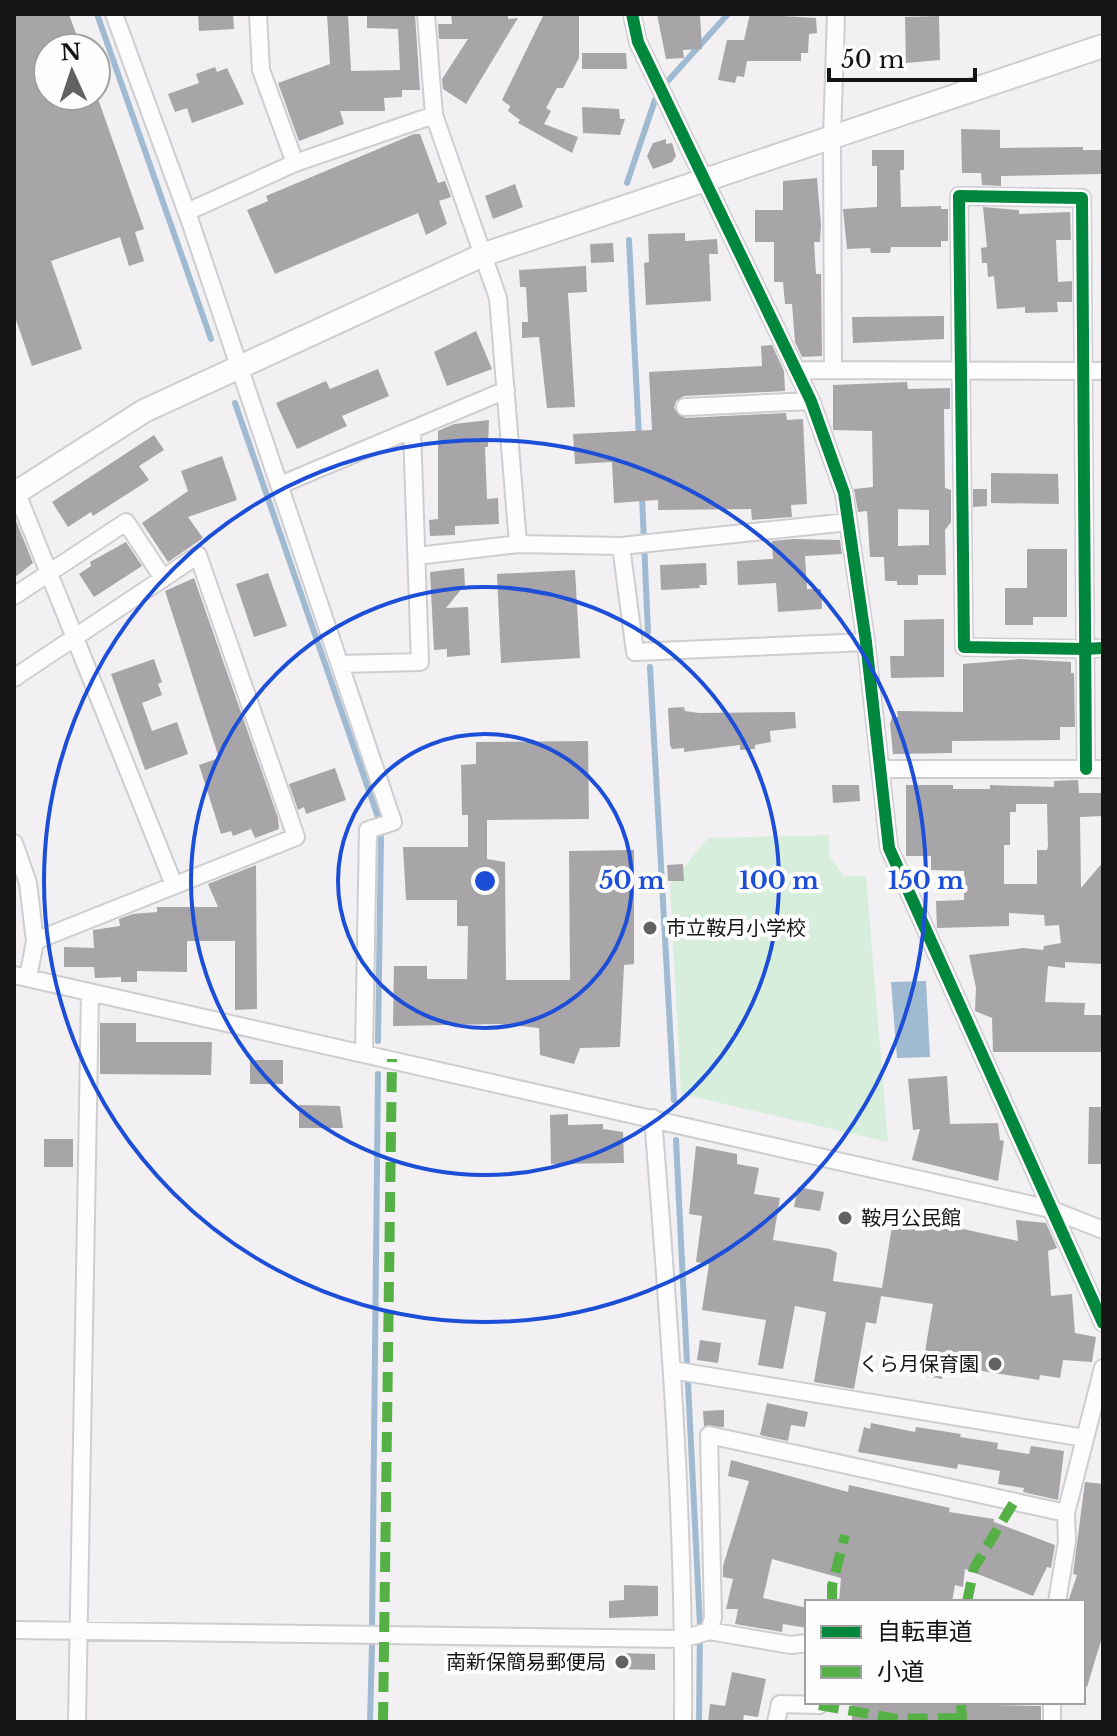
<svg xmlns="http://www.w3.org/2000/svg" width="1117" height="1736" font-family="'Libre Baskerville','Noto Sans JP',serif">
<rect width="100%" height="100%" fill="#f2f0f3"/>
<path fill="#d8eedc" d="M829 835V856L844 876H866L888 1142 681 1094 670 884 708 838Z"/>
<path fill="#a0bad1" d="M926 981 930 1057 897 1058 891 982Z"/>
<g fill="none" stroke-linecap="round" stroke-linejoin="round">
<path stroke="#a0bad1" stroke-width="6" d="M97 14 211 339
M666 83 728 14
M627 183 655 100
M629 240 639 437
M235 403 379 820
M642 496 648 632
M650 667 674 1100
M378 1041 381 837
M676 1140 700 1626 699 1722
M372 1630 378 1074
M370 1722 372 1645"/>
</g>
<path fill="#a7a5a7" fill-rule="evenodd" d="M14 14H69L81 48H48V96H97L144 229 135 232 144 261 129 266 120 237 51 261 82 349 32 366 14 314Z
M198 14H233L234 29 199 31Z
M327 14H348L351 71 400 70 398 29 367 28V14H415L420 90H402V97L384 98 385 111H340L344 124 299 141 278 83 330 64Z
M451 14H508V19L518 18 466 104 443 89 442 79 468 39H439L438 24H452Z
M544 14H579V58L563 88H557L546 108 551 111 544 124 578 137 572 153 518 123 520 120 508 111 510 106 502 100Z
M657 14H700L702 49 683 50 684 58 666 59Z
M750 14 816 18 817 33 809 34 808 53H801V61H747L744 77 737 76 735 83 718 80 727 40H744Z
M939 16 940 60 906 63 905 17Z
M582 53H626L627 69H582Z
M215 67 217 72 227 68 244 104 192 123 187 108 175 112 168 94 199 83 196 74Z
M582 107 619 109 620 119H625L620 135 583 133Z
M961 129 1000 130V148L1083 147V150H1103V174L1001 176V186L982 185 981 173H962Z
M414 134H420L438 183 445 181 451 197 439 201 447 224 426 235 418 213 275 274 247 210 268 201 266 196Z
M666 139V144L672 143 676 156 672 162 653 169 647 156 653 143Z
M872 150H904V170H900L901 207 941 206V209H948V241H941V247H891L890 253H871L870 248 847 249 843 209 877 207V166H872Z
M817 178 821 225 820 242H814L816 274H821L822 356 802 357 795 342 792 304H785L783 282H774V242H755V210H783V181Z
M515 184 523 207 493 219 485 196Z
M983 207 1019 210V214L1070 212 1071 240H1056L1058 282 1072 281V302H1057L1058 312 1025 313V307L997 309 994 276 988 277 987 263H982L981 248 987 247Z
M685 233V241L717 239 718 254H709L711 301 646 305 644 263 649 262 648 234Z
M613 243 614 262 591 263 590 244Z
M586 266 587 292 568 293 575 407 547 408 539 337 522 338V322H528L526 287H520L519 270Z
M944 316V339L853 343 852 317Z
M476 331 492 369 447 386 434 352Z
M772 345 784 371 785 391 684 396 676 401 674 408 685 418 786 413 787 420 803 419 807 504 791 505 792 517 752 520 751 509 658 510V500L614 503 612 462 575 464 573 434 652 430 649 372 762 366 761 346Z
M378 369 389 396 342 416 347 426 297 449 276 403 326 381 330 389Z
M907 382 908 389 950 388V409H944L945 488 951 490V522L945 530 946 575H918V585H897V581H885L884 557H870L867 511 858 512 854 489 873 487 872 431 833 430V385ZM898 509 929 510V545L898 546Z
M489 420 488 447H485L487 499 498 498 499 524 455 526V535L430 536 429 520 438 519V431L454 424Z
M154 435 164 450 139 466 149 480 93 516 91 512 68 527 52 502Z
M222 456 237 500 188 517 203 538 168 562 142 523 188 491 181 471Z
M991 473 1058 474 1059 504 991 503Z
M973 489H987V506L973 507Z
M14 516 33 563 14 578Z
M794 539 840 540 842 554 805 556 807 589H821L822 609 778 612 776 583 738 585 737 561 773 559 772 541Z
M126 542 142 566 94 597 79 574 91 566 90 562Z
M1027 549H1067V617H1033V625H1005V588H1027Z
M706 563 707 585H699L700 588 661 590 660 565Z
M464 568 465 585 446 608 468 607 470 655 447 657V649L434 650 430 572Z
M575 570 580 658 501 663 497 574Z
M268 573 287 626 254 637 236 584Z
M194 578 278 818 279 829 255 838 251 829 233 836 231 831 221 834 199 765 219 758 165 591Z
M944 619V677L891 678 890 656H904V620Z
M154 659 162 682 158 684 162 695 142 703 152 731 177 722 188 754 145 770 111 674Z
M1020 659 1071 662V673H1074L1075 727H1060V740L952 741V753L893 754 890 724 892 717H898L897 711 963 712V664Z
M684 707 685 711 699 713 795 712 796 728 770 731 771 742 755 745V749L740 750V745L684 752V748L672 749 670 745 668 708Z
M588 741 589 819 487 820V859L505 862 506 980H570L569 851 634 850V964L624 965 620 1047 580 1048 574 1064 540 1055 539 1028 501 1024 393 1026 394 966H427V979H467L468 926H457V900H406L403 847H468V815H462L461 765 476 764V742Z
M335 768 346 800 306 814 304 807 298 810 289 784Z
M1078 780 1079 793H1103V816L1080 817 1081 888 1103 862V964L1065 962V968L1048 966 1045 1002 1085 1003 1084 1015H1103V1052H993L992 1018 975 1011 976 988 969 955 1023 948 1043 950 1044 946 1061 943 1059 925 1045 926 1044 915 1009 913V926L937 928 936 901 964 900V871L931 870V856H906V785H953V789H990V785L1054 787V781ZM1016 804H1047L1048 846 1047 850H1037V884H1004V845H1010V812H1016Z
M832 785H859L860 801 833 803Z
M683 864 684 881H668L667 865Z
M256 865 257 1009 235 1010V941H187V972L137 971V982H121V977L95 978 94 967H64V947L94 948 93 930 120 926 119 919 133 914 157 912V907H218L208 884Z
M100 1023H136V1042H212L211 1075 100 1074Z
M250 1060H283V1084H250Z
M947 1076 950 1124 998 1123 1000 1140 1004 1141 998 1181 912 1160 920 1129 913 1130 908 1079Z
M299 1105 340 1106 343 1128H299Z
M1089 1107H1103V1164H1088Z
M568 1114V1125L603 1124V1129L623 1132 624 1163 551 1164 550 1115Z
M44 1139H73V1167H44Z
M696 1146 737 1154V1164L759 1168 754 1194 780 1198 773 1240 830 1249 837 1253 833 1281 882 1288 894 1214 1018 1241 1016 1220 1046 1223 1057 1248 1048 1251 1051 1296 1072 1294 1075 1333 1096 1337 1092 1362 1063 1360 1060 1378 1040 1375 1039 1380 945 1365 942 1379 921 1375 933 1304 881 1296 876 1324 866 1322 854 1389 814 1382 826 1312 795 1306 783 1369 758 1365 766 1320 702 1310 709 1264 696 1262 702 1216 689 1214Z
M798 1187 824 1192 820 1211 794 1207Z
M700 1340 721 1343 718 1363 697 1360Z
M767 1403 808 1412 805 1427 791 1425 788 1441 760 1435Z
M724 1410V1427L704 1426 703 1411Z
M871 1423 915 1432 916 1427 961 1434 960 1437 998 1443 997 1449 1029 1454 1031 1446 1064 1451 1058 1500 1023 1492 1024 1488 998 1484 1000 1471 958 1464 957 1469 858 1452 864 1427 870 1429Z
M731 1460 848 1492 849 1485 950 1508 949 1512 994 1519V1522L1055 1545 1051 1568 1047 1567 1033 1596 965 1569 963 1587 955 1585 952 1602H839L841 1578 772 1559 763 1598 807 1608V1628L783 1624 782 1632 735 1624 738 1609H726L733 1579 723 1577V1566L749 1481 728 1476Z
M1085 1482 1103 1484V1634L1087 1687 1083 1686V1602H1068L1077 1575 1073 1574Z
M624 1585 658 1586V1616L609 1618V1601L624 1600Z
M619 1653 655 1654V1670L618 1669Z
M732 1672 766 1679 758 1717 744 1715 743 1722H708L710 1704 725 1706Z
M852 1702 1041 1706V1722H852Z"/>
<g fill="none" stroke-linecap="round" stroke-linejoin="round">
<g stroke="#cecdd0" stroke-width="20">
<path id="street" d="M114 14 190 221 393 822 368 830 364 1053
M258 14 261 70 295 163
M426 14 434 115 498 298 518 544 621 546 848 522
M632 14 638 42 811 401 844 493 866 642 889 848 1103 1323
M187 212 295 163 434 115
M833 369 832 137 836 14
M799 370 1103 371
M685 407 811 401
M280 485 506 390
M14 486 174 885
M621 546 635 652 866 642
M417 556 518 544
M14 596 126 522 163 578
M340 664 420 662 412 430
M14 678 198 555 296 837 35 941 28 978
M881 769H1103
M1086 769C1085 578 1084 388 1082 198L959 196 964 647 1085 649 1103 648
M14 843 28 883 35 941
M14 975 1050 1209 1103 1230
M653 1118C669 1319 685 1520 683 1722
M672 1370 1085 1438
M1057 1602 1067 1541 1066 1513 1103 1368
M14 1630 683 1639 709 1631 791 1645 807 1643
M709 1631 713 1618 709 1435 1066 1513
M77 1722 90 992
M776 1722 780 1704 819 1705 820 1702
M1052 1722V1702"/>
</g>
<g stroke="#cecdd0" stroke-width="26">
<path id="secondary" d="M14 494 144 411 485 254 1103 46"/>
</g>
<use href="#street" stroke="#fdfdfd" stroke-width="16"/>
<use href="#secondary" stroke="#fdfdfd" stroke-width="22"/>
<path stroke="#55b145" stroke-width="10" stroke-dasharray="20 10" stroke-linecap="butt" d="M832 1602V1586L845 1535
M967 1602 974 1568 1014 1502
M961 1702 962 1722
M819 1705 897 1719 962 1718
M383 1722 392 1059"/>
<g stroke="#fffeff" stroke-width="17">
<path id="cycleway" d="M632 14 638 42 811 401 844 493 866 642 889 848 1103 1323
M1086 769C1085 578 1084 388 1082 198L959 196 964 647 1085 649 1103 648"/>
</g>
<use href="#cycleway" stroke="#00873e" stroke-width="12"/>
</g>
<g fill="none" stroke="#1d4ed8" stroke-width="4">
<circle cx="485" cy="881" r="147"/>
<circle cx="485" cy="881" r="294"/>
<circle cx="485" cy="881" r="441"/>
</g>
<g fill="#636263" stroke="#fffeff" stroke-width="3">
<circle cx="650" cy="928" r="8"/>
<circle cx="845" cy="1218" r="8"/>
<circle cx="995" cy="1364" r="8"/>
<circle cx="622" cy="1662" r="8"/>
</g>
<g text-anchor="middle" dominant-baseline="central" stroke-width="8" stroke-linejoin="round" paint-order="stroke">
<g font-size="20" fill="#161516" stroke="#fffeff" text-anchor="start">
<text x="666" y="928">市立鞍月小学校</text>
<text x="861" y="1218">鞍月公民館</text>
<text x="979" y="1364" text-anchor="end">くら月保育園</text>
<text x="606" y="1662" text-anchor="end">南新保簡易郵便局</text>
</g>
</g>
<circle cx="485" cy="881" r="12" fill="#1d4ed8" stroke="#fffeff" stroke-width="4"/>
<g font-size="24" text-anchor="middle" font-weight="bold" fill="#1d4ed8" stroke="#fffeff" stroke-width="8" stroke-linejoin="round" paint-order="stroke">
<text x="632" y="889">50 m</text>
<text x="779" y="889">100 m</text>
<text x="926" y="889">150 m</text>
</g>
<rect width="1117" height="1736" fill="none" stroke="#161516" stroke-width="32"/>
<rect x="805" y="1600" width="280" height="104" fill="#fffeff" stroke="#a2a1a2" stroke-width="2"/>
<rect x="821" y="1626" width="40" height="12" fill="#00873e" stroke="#a2a1a2" stroke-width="2"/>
<text x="877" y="1640" font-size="24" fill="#161516">自転車道</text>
<rect x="821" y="1666" width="40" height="12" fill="#55b145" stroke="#a2a1a2" stroke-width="2"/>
<text x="877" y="1680" font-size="24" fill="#161516">小道</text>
<g transform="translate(72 72) rotate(357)"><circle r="38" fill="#fffeff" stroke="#a2a1a2" stroke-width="2"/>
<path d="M0-6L14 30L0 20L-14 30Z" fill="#636263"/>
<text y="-12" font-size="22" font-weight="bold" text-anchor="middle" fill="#161516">N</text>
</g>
<path d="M829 68v12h146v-12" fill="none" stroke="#161516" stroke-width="4"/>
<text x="841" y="68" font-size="24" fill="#161516" stroke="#fffeff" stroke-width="6" paint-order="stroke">50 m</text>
</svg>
